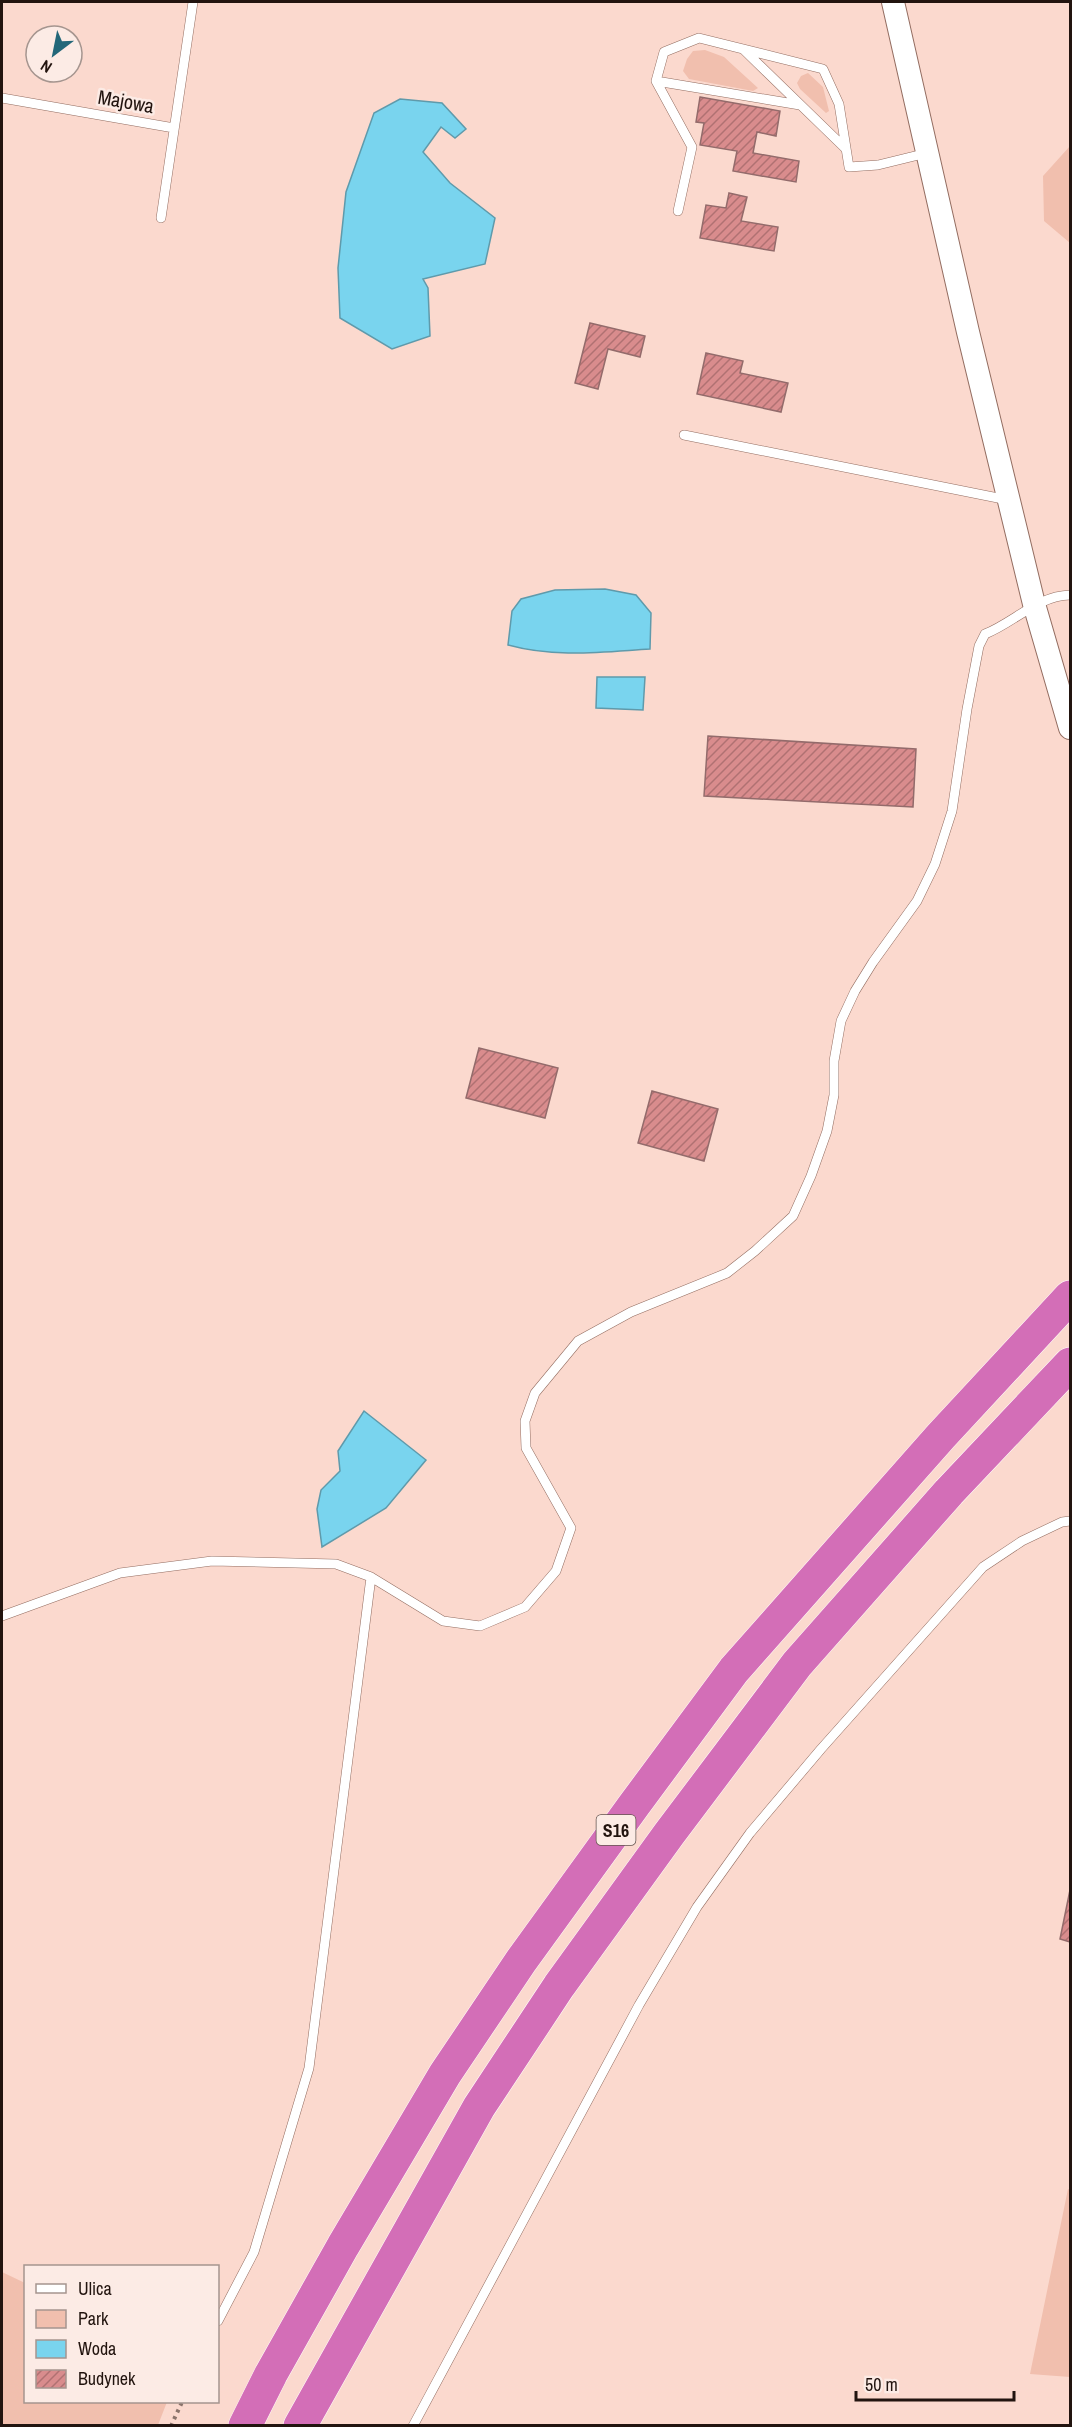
<svg xmlns="http://www.w3.org/2000/svg" width="1072" height="2427" font-family="'Archivo Narrow',sans-serif">
<defs>
<pattern id="building-hatch" width="6" height="6" patternUnits="userSpaceOnUse" patternTransform="scale(1.5)"><rect width="6" height="6" fill="#d98c8d"/><path d="M-1 1l2-2M0 6l6-6M5 7l2-2" fill="none" stroke="#b07172"/></pattern>
</defs>
<rect width="100%" height="100%" fill="#fbd9ce"/>
<path fill="#f1bfae" d="M705 50 724 57 758 88 753 91 689 79 683 71 687 59 693 51Z
M808 73 823 87 829 111 826 113 800 89 797 83 801 76Z
M1070 146V243L1044 221 1043 176Z
M1068 2189 1070 2190V2377L1030 2374Z
M2 2272 25 2283 26 2402H167L158 2425H2Z"/>
<path fill="#79d4ee" stroke="#5f9aab" stroke-width="1.5" d="M400 99 442 103 466 129 455 138 441 127 423 152 450 183 495 218 485 264 423 279 428 288 430 336 392 349 340 318 338 268 346 192 374 113Z
M605 589 636 595 651 613 650 649C601 652 555 658 508 645L512 611 521 599 555 590Z
M597 677H645L643 710 596 708Z
M364 1411 426 1460 386 1508 322 1547 317 1509 321 1490 340 1471 338 1451Z"/>
<path fill="url(#building-hatch)" stroke="#936b6b" stroke-width="1.5" d="M700 97 780 111 776 136 757 132 753 153 799 161 796 182 733 171 737 151 700 145 704 123 696 122Z
M729 193 747 197 741 221 778 227 774 251 700 238 706 205 726 208Z
M590 323 645 336 640 357 608 349 598 389 575 383Z
M706 353 743 361 740 373 788 383 781 412 697 394Z
M708 736 916 749 913 807 704 796Z
M479 1048 558 1068 545 1118 466 1098Z
M652 1091 718 1109 704 1161 638 1143Z
M1070 1890V1942L1060 1939Z"/>
<g fill="none" stroke-linecap="round" stroke-linejoin="round">
<g stroke="#936d61" stroke-width="10">
<path id="service" d="M744 50 846 149
M656 81 800 105
M2 98 174 128
M678 211 692 147 656 81 664 52 699 38 823 69 839 104 849 167 878 165 927 153
M161 218 193 2
M684 435 1008 500
M2 1616 120 1573 212 1561 336 1564 371 1577 443 1621 480 1626 525 1607 556 1571 571 1528 526 1448 525 1421 535 1393 578 1341 631 1312 727 1273 755 1251 793 1216 811 1176 827 1131 834 1095V1061L841 1021 855 991 873 962 917 901 935 864 952 811 967 709 979 646 985 634C1015 622 1037 596 1070 595
M218 2321 254 2252 309 2068 371 1577
M413 2426 639 2005 697 1907 750 1833 821 1749 983 1567 1022 1541 1062 1522 1070 1521"/>
</g>
<g stroke="#936d61" stroke-width="24">
<path id="tertiary" d="M893 2 968 332 1034 604 1070 728"/>
</g>
<g stroke="#fff" stroke-width="34">
<path id="motorway" d="M245 2426 271 2374 343 2246 445 2074 521 1961 634 1805 734 1670 941 1436 1070 1297
M300 2426 479 2107 559 1986 669 1834 797 1664 949 1492 1070 1364"/>
</g>
<path stroke="#8b736b" stroke-width="4" stroke-dasharray="3 4.5" stroke-linecap="butt" d="M171 2426 182 2402"/>
<use href="#service" stroke="#fff" stroke-width="9"/>
<use href="#tertiary" stroke="#fff" stroke-width="22"/>
<use href="#motorway" stroke="#d36eb7" stroke-width="33"/>
</g>
<g text-anchor="middle" dominant-baseline="central" stroke-width="5" stroke-linejoin="round" paint-order="stroke">
<rect fill="#fcebe5" stroke="#63544f" stroke-width="1.5" x="596.5" y="1815" width="39" height="30" rx="4.5"/>
<g font-size="18" font-weight="bold" fill="#22140f">
<text x="616" y="1830">S16</text>
</g>
<g font-size="20" fill="#22140f" stroke="#fcebe5">
<text transform="translate(126 101) rotate(10)">Majowa</text>
</g>
</g>
<rect width="1072" height="2427" fill="none" stroke="#22140f" stroke-width="6"/>
<rect x="24" y="2265" width="195" height="138" fill="#fcebe5" stroke="#a5958f" stroke-width="1.5"/>
<rect x="36" y="2284" width="30" height="9" fill="#ffffff" stroke="#a5958f" stroke-width="1.5"/>
<text x="78" y="2295" font-size="18" fill="#22140f">Ulica</text>
<rect x="36" y="2310" width="30" height="18" fill="#f1bfae" stroke="#a5958f" stroke-width="1.5"/>
<text x="78" y="2325" font-size="18" fill="#22140f">Park</text>
<rect x="36" y="2340" width="30" height="18" fill="#79d4ee" stroke="#a5958f" stroke-width="1.5"/>
<text x="78" y="2355" font-size="18" fill="#22140f">Woda</text>
<rect x="36" y="2370" width="30" height="18" fill="url(#building-hatch)" stroke="#a5958f" stroke-width="1.5"/>
<text x="78" y="2385" font-size="18" fill="#22140f">Budynek</text>
<g transform="translate(54 54) rotate(212)"><circle r="28" fill="#fcebe5" stroke="#a5958f" stroke-width="1.5"/>
<path d="M0-4.5L10 22L0 15L-10 22Z" fill="#236779"/>
<text y="-9" font-size="16" font-weight="bold" text-anchor="middle" fill="#22140f">N</text>
</g>
<path d="M856 2391v9h158v-9" fill="none" stroke="#22140f" stroke-width="3"/>
<text x="865" y="2391" font-size="18" fill="#22140f" stroke="#fcebe5" stroke-width="4.5" paint-order="stroke">50 m</text>
</svg>
